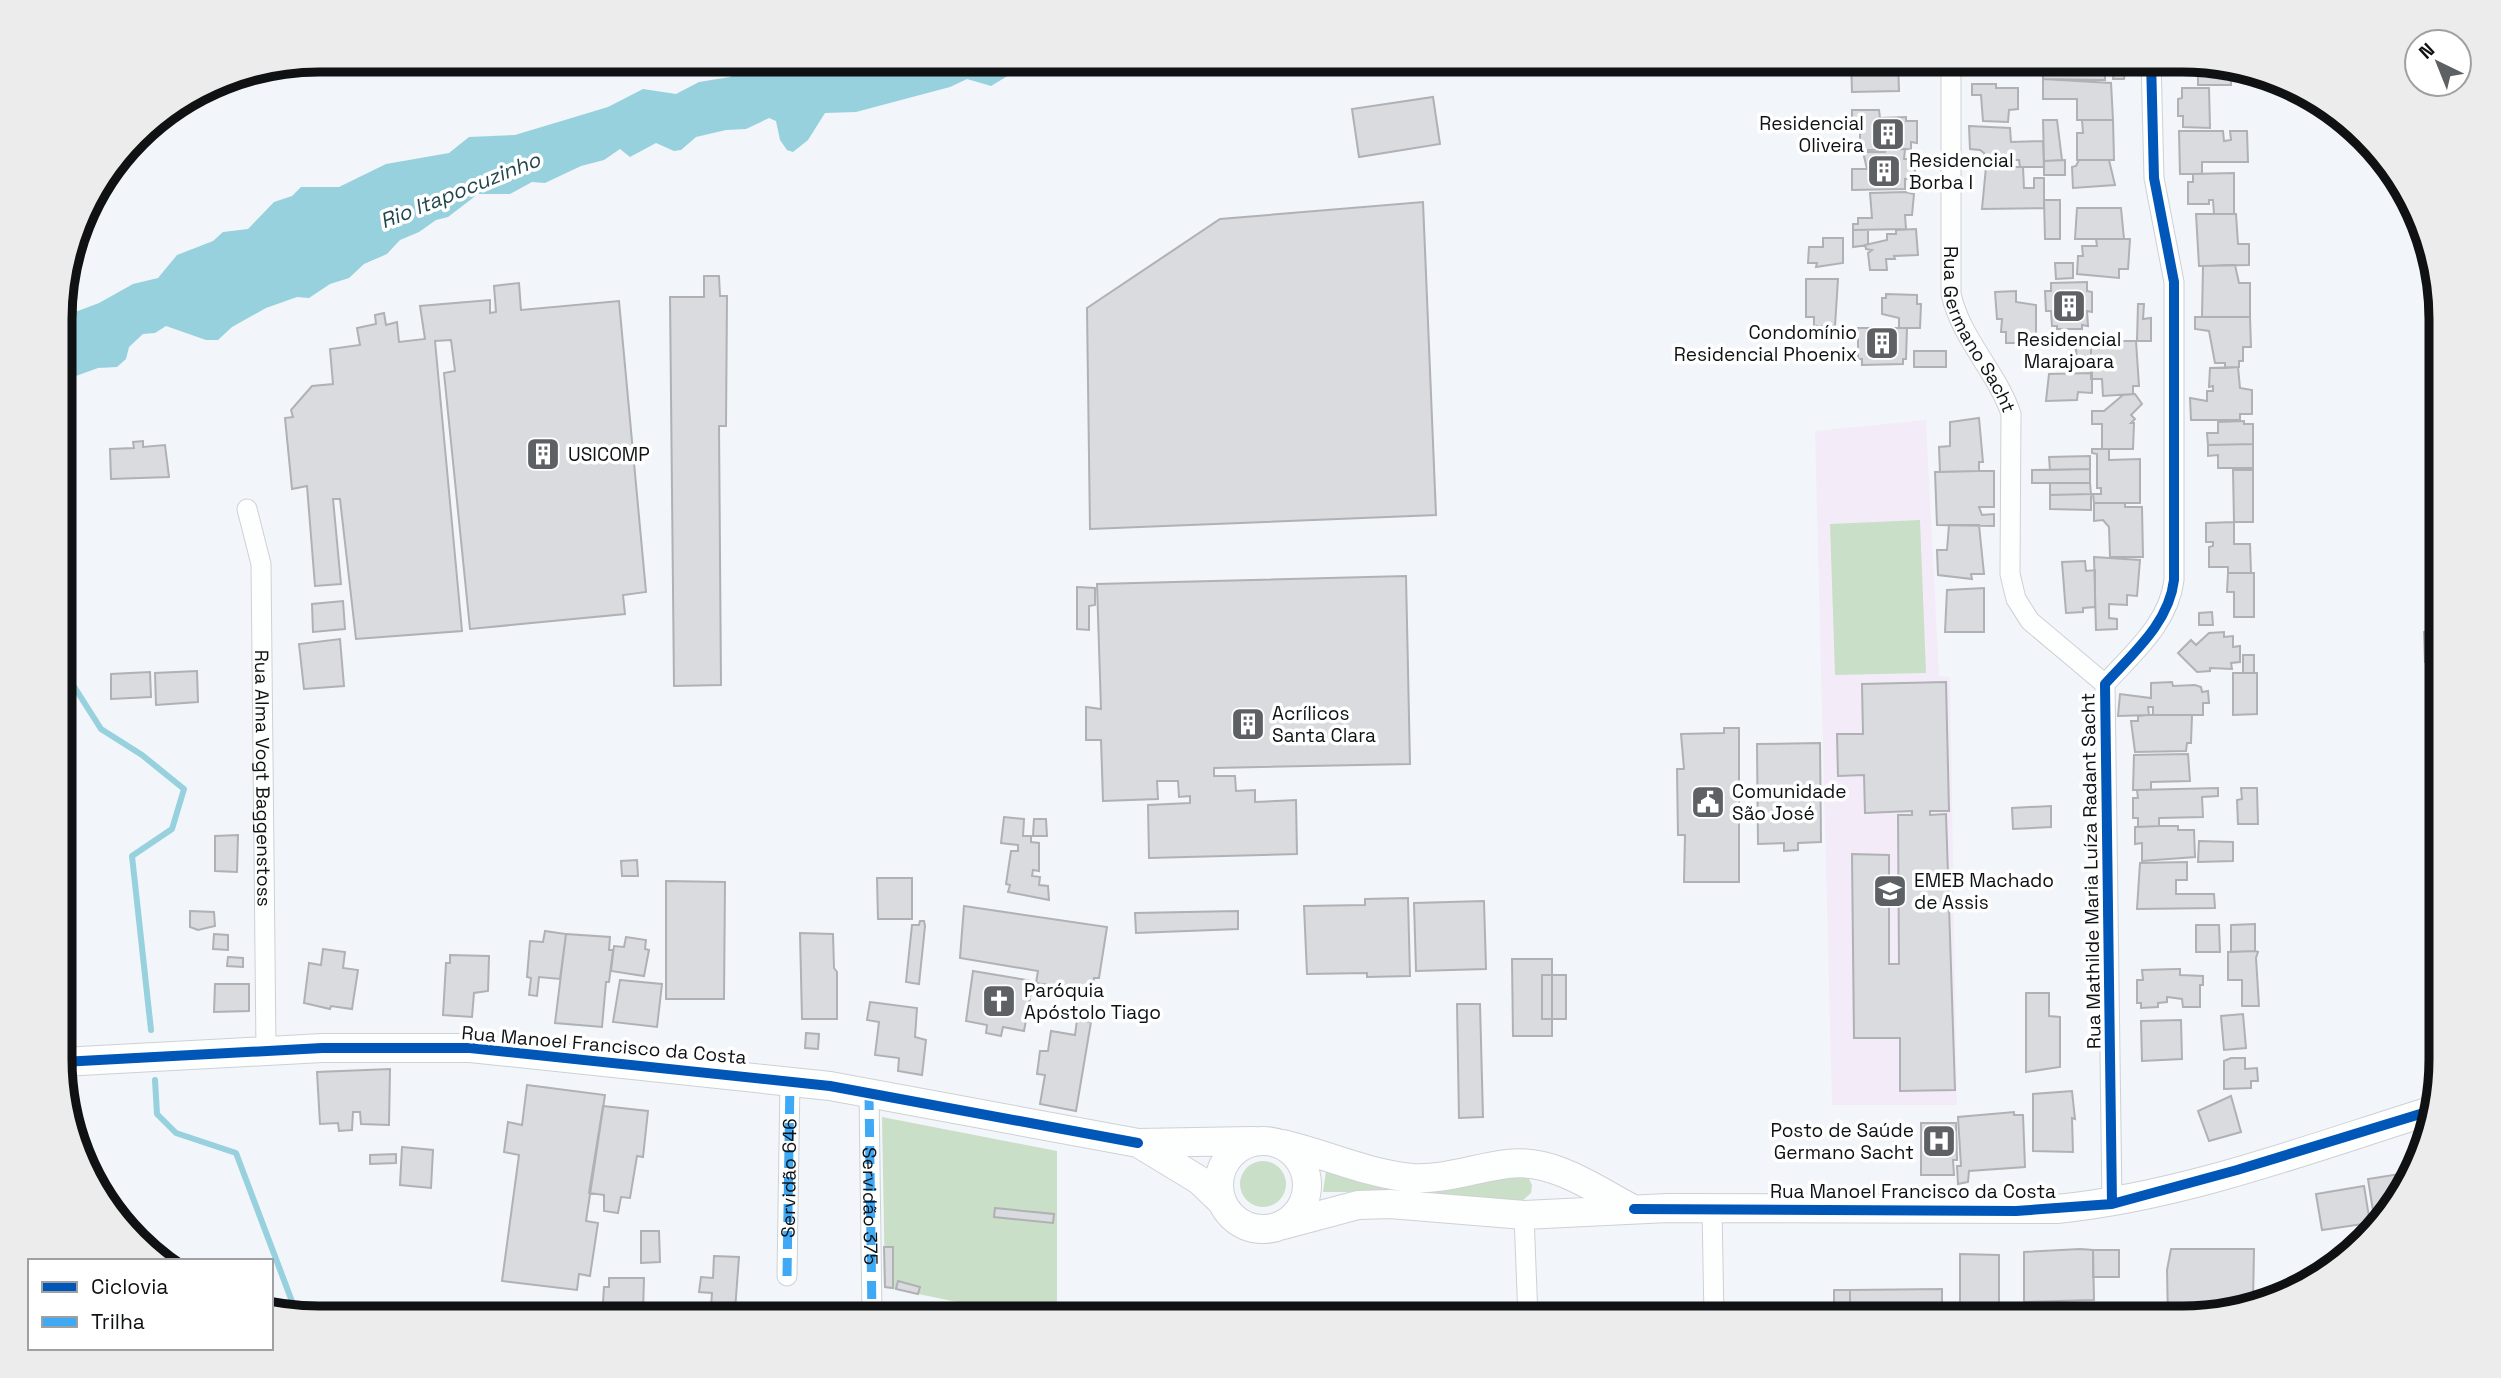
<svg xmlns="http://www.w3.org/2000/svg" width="2501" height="1378" font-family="'Space Grotesk',sans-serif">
<rect width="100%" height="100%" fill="#f2f5f9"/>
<path fill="#f3ecf8" d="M1926 420 1939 676 1950 677 1957 1105H1832L1815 431Z"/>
<path fill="#cadfc7" d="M1920 520 1926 673 1835 675 1830 524Z
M882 1117 1057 1151V1318H1034L885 1287Z
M1240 1184a23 23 0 1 1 46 0a23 23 0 1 1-46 0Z
M1326 1171 1346 1176 1528 1177 1532 1185 1531 1193 1521 1202 1363 1192H1323Z"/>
<path fill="#97d1de" d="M763 60H1024L1014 72 991 86 967 79 950 87 856 112 825 113 808 140 793 152 787 150 780 140 776 121 769 118 746 129 726 130 696 137 681 150 674 151 656 143 630 157 620 149 604 160 581 166 545 183 532 182 510 194H478L448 217 436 220 419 232 400 240 387 254 364 264 349 278 330 284 309 298 297 297 266 308 232 327 218 340H206L166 326 155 333 143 334 129 347 126 359 117 367 98 368 62 381V317L99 303 133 284 158 278 177 255 213 241 223 232 248 229 274 202 292 196 301 187H339L386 164 449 153 469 137 515 135 608 107 643 89 676 94 699 82 730 77Z"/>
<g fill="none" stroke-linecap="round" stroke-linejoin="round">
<path stroke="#97d1de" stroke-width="6" d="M62 646 68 677 101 729 142 755 184 789 172 829 132 856 151 1030
M155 1080 157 1114 176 1133 236 1153 296 1312"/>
</g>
<path fill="#d9dbdf" stroke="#afb1b5" stroke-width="2" d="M1851 60H1898L1899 91 1852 92Z
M1982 60H2021V74H1982Z
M2043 60H2112L2114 72H2125L2124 79H2113L2114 73H2105V80L2043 79Z
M2198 64 2231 72V85H2198Z
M2043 79 2111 83 2113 120H2077V99H2043Z
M1972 84H1996V88H2018V109L2009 110 2008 122 1983 121 1981 95H1972Z
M2182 88H2209L2210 128 2183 127V116H2178V99L2182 98Z
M1433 97 1440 144 1359 157 1352 109Z
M1852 110H1879L1880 118 1906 117V121H1917V143L1911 142V149L1865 150V144L1860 143V126H1852Z
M2043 120H2057L2062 160 2044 161Z
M2082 120H2113L2114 160H2077V133H2083Z
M1969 126 2010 128 2011 142 2043 141 2044 167H2020L2019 160H1985L1984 153 1980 150 1970 149Z
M2179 131H2223L2224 141 2231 140 2230 131H2247L2248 162H2202V174H2180Z
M1886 149H1905L1904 159H1915V178L1905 179V189L1852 190V169H1867L1863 152H1885Z
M2065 160V175H2044V161Z
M2079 160H2109L2115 185 2073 188 2072 167 2076 166Z
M1986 167H2023L2024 188H2034V178H2044V208L1982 209Z
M2234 173V214H2214L2213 200H2209V204H2188V182H2193V174Z
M1905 192 1914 194 1912 215H1905L1906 229 1853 230V224H1858V218H1872L1870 193Z
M2044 200H2060V239H2045Z
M1423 202 1436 515 1090 529 1087 308 1220 219Z
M2077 208H2121L2124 239H2075Z
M2196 214H2236L2238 244H2249V265L2199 266Z
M1916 229 1918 255 1894 256 1895 259H1886L1887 270H1870L1868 253 1872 250 1866 249 1865 245 1887 240V234H1896V230Z
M1853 230H1868V245L1853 247Z
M1823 238H1843V263L1816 267 1817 263H1808L1809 247H1823Z
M2096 239H2130L2128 269H2119V278L2077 274 2078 256H2083L2082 246H2097Z
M2055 263H2073V278L2056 279Z
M2235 265 2239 283H2250V317H2202L2203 266Z
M704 276H719L720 296H727L726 426H719L721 685 674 686 670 297H704Z
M1806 279H1838L1835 326H1814V317H1806Z
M2087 282V291L2092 292V312L2087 311 2088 326 2082 325V329H2057V326H2052L2051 311H2046L2045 291H2051V283Z
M519 283 521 310 619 301 646 592 623 595 625 614 470 629 444 373 455 371 451 340 435 341 462 631 356 639 340 499H333L341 584 315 586 307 486 292 489 285 418 293 417 291 410 312 386 333 384 330 349 360 345 357 328 376 324 375 315 384 313 386 325 397 322 399 342 425 339 420 306 490 300V313L496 312 494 286Z
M2016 291V302L2036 305V343H2006V332H2001L2002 319H1997L1995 292Z
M1886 294 1917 295V304H1921L1920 328H1899V318L1882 314V298H1886Z
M2138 304H2144L2143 319 2151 318V341H2137Z
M2195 317H2250L2251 347H2243V361H2239V367L2225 368V363H2215L2209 331 2195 329Z
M1858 328H1907L1906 359H1903V364L1862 365V359H1858Z
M2075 341H2091V358L2077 359Z
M2091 341H2136L2139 386H2133V394L2103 396 2102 379H2091Z
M1914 351H1946V367H1914Z
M2238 367 2240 388 2252 390V414H2240V420H2191L2190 398 2207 401V391H2213V386L2209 387 2210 368Z
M2092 373V393L2078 392 2077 400 2046 401 2049 374Z
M2135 394 2142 404 2131 415 2135 419 2131 423H2134L2133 449H2102V424H2092V411H2104L2123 395Z
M1979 418 1983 462H1979V471L1940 472 1939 447 1950 446V422Z
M2244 421V424H2253V444L2208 445 2207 433H2218V422Z
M143 441V447L165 445 169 477 111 479 110 449 134 448 133 442Z
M2253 444V468H2218V455L2208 456V445Z
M2092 449H2109V460L2140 459V503H2094L2093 494H2101V488H2097V454L2092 453Z
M2090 456V469L2050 470 2049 457Z
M2090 469V483H2032V470Z
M2233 470H2253V522H2234Z
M1979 471H1994V507H1979L1982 515 1994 514V526L1937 525 1935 472Z
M2050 483H2090L2091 494 2050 495Z
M2091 494V510L2050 509V495Z
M2094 503H2125V507H2142L2143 557H2110L2109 527 2103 520 2094 521Z
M2234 522V544H2250L2251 573H2228V567H2209V547L2213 546V542H2206V523Z
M1949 525H1979L1984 574H1971L1972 579 1938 575 1937 550H1947Z
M2094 557 2140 560 2137 596 2127 595V605L2109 604V618L2117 619V629L2096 630Z
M2085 561 2086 571 2095 570V607L2083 608V612L2066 613 2062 562Z
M2228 573H2254V617H2234V592H2227Z
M1406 576 1410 764 1214 768V776H1235L1236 791 1255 790V802L1296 800 1297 854 1149 858 1148 805 1190 803V796L1179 797 1178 781H1157L1158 799 1103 801 1101 740H1086V707L1101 709 1097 584Z
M1077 587 1095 588V605L1089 606V630L1077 629Z
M1984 588V632H1945L1947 590Z
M343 601 345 629 313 632 312 604Z
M2212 612 2213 625H2199V613Z
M2441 626V681H2439L2438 661 2425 662 2424 632Z
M2224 632V637L2233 636V647L2240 646V662L2231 663 2232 669 2210 668V671L2197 672 2178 653 2191 640 2196 645 2209 633Z
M340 639 344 686 304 689 299 644Z
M2243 655H2254V673H2243Z
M197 671 198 702 156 705 155 673Z
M150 672 151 697 111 699V674Z
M2233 673H2257V714L2233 715Z
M1946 682 1949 811H1930V815L1946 814 1955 1090 1900 1091V1038H1854L1852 854 1889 855V964H1899L1898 815H1912V811L1865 813 1864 775 1838 776 1837 734H1863L1862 684Z
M2172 682 2173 686 2195 685 2201 687 2202 692 2208 691 2209 703H2203V715H2153V707H2148L2149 715 2118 716 2120 694 2151 698V683Z
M2149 715H2192L2191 743H2187L2186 751 2135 752 2131 721H2138V716Z
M1724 728H1739V882H1684L1685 835H1678L1677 769H1684L1681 734 1724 733Z
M1820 743 1821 842 1798 843V850L1784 851V843L1758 844 1757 744Z
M2188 754 2190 781 2151 782V790H2133L2134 755Z
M2428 786H2441V850H2429Z
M2218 788V796L2202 797 2203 817 2159 818V826L2138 827V818H2133V798H2138L2137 790Z
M2241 788H2257L2258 824H2238L2237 800 2242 799Z
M2051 806V827L2013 829 2012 808Z
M1004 817 1024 819 1023 836H1031V842L1039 843V871L1033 870 1032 876 1040 877 1039 885 1048 886 1049 900 1008 892 1010 885 1006 884 1011 851H1018V845L1001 843Z
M1034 819H1046L1047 836H1033Z
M2159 826H2178V830H2194L2195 857 2142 861V843L2135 844V827Z
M238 835 237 872 215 871V836Z
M2199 841 2233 842V861L2198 862Z
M637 860 638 876H622L621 861Z
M2187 862V880H2176V894H2214L2215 908 2137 909 2140 863Z
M877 878H912V919H878Z
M666 881 725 882 724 999H666Z
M1408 898 1410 976 1367 977V973L1307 974 1304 906 1365 905V899Z
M1484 901 1486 969 1416 971 1414 903Z
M964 906 1107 927 1099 978H1094L1091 991 1036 983 1038 971 960 958Z
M190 911 214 912 215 926 198 930 190 927Z
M1238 911V929L1136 933 1135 913Z
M2430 917H2441V941L2430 942Z
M920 921H924L925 926 919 984 906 982 912 925H919Z
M2255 924V951L2231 952V925Z
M2196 925H2219L2220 952H2196Z
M545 931 566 934 560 979 539 977 537 996 529 995 531 978 527 977 530 941 543 942Z
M800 933 833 934 834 968 837 972V1019H802Z
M214 934 228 935V950L213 949Z
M566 934 610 937 609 950H613L609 982H606L602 1027 555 1023Z
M626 937 646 940 645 949 649 950 644 976 611 971 614 946 624 947Z
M323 949 345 952 343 968 358 970 352 1009 331 1006 330 1009 304 1003 309 963 321 965Z
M2255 951 2258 952 2256 958 2259 1006H2242V980H2228V952Z
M450 955 489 956 488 991 474 993 472 1017 443 1015 446 963H450Z
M228 957 243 958V967L227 966Z
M1512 959H1552V1036H1513Z
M2176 969H2180V975L2203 976V985H2200V1007H2183L2182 999 2167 997V1002L2158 1003V1007L2141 1008V1003H2137V980H2143L2142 970Z
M973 971 1033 981 1024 1031 1003 1027 1001 1036 986 1033 987 1025 966 1021Z
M1542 975H1566V1019H1542Z
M620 980 662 984 657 1027 613 1022Z
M215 984H249V1011L214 1012Z
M2026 993H2049V1016L2060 1017V1067L2026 1072Z
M870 1002 917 1008 915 1037 926 1040 922 1075 898 1071 899 1058 875 1055 879 1022 867 1020Z
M1457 1004H1480L1483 1117 1459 1118Z
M2243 1014 2246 1048 2224 1050 2221 1016Z
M2441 1014V1067L2440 1060 2433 1061 2432 1017Z
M1077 1020 1091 1022 1076 1111 1040 1104 1045 1075 1037 1074 1040 1051H1048L1051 1031 1075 1035Z
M2181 1020 2182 1059 2142 1061 2141 1021Z
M806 1033 819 1034 818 1049 805 1048Z
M2231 1058H2245V1069L2257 1068 2258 1081H2251V1088L2224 1089V1061Z
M390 1069 389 1125 361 1124 360 1112H353L352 1130 339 1131 338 1123 320 1124 317 1072Z
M527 1085 605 1095 586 1221 598 1223 590 1276 579 1274 577 1290 502 1281 519 1155 504 1152 508 1122 522 1125Z
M2072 1091 2075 1119 2072 1118 2073 1152 2033 1151V1094Z
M2231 1096 2241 1132 2209 1141 2198 1111Z
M603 1106 648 1111 643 1157 637 1156 630 1198 621 1197 618 1213 604 1211V1195L589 1193Z
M2014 1112V1115H2023L2025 1167 1969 1171 1968 1182 1958 1184 1957 1166H1961L1958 1117Z
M1921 1123H1956L1957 1160H1953L1954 1175H1921Z
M402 1147 433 1150 431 1188 400 1185Z
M396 1154V1163L370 1164V1155Z
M2412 1172 2407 1189 2387 1215 2374 1217 2368 1179Z
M2364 1186 2370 1223 2322 1230 2316 1194Z
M995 1208 1054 1214 1053 1223 994 1217Z
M641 1231H659L660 1262 641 1263Z
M884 1247H893V1288L885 1287Z
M2080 1249 2093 1250 2094 1300 2024 1302V1252Z
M2171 1249H2254L2253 1302 2199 1318H2168L2167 1270Z
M2093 1250H2119V1277H2093Z
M1960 1254 1999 1255V1318H1960Z
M714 1256 739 1257 735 1310 711 1307 712 1293 699 1292 701 1277 713 1278Z
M609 1278H644L643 1313 661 1312V1318H602L604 1287H609Z
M898 1281 920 1287 918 1294 896 1289Z
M1942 1289V1318H1850V1290Z
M1834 1290H1850V1318H1834Z
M2091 1304V1318H2072V1305Z
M1834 1305V1318H1808L1807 1306Z
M816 1308V1312H828L829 1318H796V1309Z
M1668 1310V1318H1629V1311Z
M1621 1312V1318H1579V1313Z"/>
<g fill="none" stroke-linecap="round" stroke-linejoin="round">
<g stroke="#ced1d4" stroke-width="21">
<g id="minor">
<path id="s1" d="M1951 60V294C1961 339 1997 372 2011 414L2010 574 2016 599 2030 621 2105 684"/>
<path id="s2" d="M247 509 261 564 266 1050"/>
<path id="s3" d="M869 1092 872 1318"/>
<path d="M2112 1204 2105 684C2133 653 2169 623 2174 580V282L2154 178 2151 60"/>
<path d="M1712 1208 1714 1318"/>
<path d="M1524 1215 1528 1318"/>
<path id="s4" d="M787 1276 790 1080"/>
</g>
</g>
<g stroke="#ced1d4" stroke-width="30">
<path id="secondary" d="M62 1062 322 1048H470L830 1086 1138 1143 1253 1141
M1219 1185a44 44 0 1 1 88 0a44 44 0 1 1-88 0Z
M1138 1143 1199 1180 1223 1203
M1282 1144C1326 1154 1367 1174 1412 1178 1445 1180 1475 1168 1507 1164 1552 1158 1593 1188 1631 1208
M1283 1225 1358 1205 1390 1204 1524 1215 1668 1208 2057 1209C2184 1196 2308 1149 2430 1111"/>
</g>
<use href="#minor" stroke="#fdfefe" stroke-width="19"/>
<use href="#secondary" stroke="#fdfefe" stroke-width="28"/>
<path stroke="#3fa9f5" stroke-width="9" stroke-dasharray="18 9" stroke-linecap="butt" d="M869 1092 872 1318
M787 1276 790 1080"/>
<g stroke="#fff" stroke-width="15">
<path id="cycleway" d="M62 1062 322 1048H470L830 1086 1138 1143
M2112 1204 2105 684C2133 653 2169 623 2174 580V282L2154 178 2151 60
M1634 1209 2016 1211 2112 1204 2237 1170 2430 1111"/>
</g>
<use href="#cycleway" stroke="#0057b8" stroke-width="10"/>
</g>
<defs>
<g id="building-square" transform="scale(1.75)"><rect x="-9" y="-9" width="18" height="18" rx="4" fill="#5e6164" stroke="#fff"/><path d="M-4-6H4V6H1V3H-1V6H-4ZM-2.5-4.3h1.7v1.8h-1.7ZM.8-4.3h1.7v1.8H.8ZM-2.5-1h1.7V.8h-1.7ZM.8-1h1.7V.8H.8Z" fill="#fff"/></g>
<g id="civic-square" transform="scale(1.75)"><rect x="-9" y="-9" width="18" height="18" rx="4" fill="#5e6164" stroke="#fff"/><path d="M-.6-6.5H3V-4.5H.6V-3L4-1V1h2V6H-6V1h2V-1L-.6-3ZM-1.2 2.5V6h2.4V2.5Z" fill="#fff"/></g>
<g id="school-square" transform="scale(1.75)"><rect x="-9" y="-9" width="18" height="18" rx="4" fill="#5e6164" stroke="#fff"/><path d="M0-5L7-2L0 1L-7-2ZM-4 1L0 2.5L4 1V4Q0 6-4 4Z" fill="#fff"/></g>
<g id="church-square" transform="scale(1.75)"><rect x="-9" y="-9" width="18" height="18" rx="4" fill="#5e6164" stroke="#fff"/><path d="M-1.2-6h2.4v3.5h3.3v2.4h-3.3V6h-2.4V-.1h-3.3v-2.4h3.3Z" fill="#fff"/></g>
<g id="hospital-square" transform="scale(1.75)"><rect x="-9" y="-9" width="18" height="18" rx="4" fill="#5e6164" stroke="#fff"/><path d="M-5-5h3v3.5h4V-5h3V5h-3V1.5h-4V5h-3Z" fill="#fff"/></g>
</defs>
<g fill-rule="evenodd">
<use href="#building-square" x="1888" y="134"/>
<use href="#building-square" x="1884" y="171"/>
<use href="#building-square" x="2069" y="306"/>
<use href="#building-square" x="1882" y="343"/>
<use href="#building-square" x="543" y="454"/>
<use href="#building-square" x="1248" y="724"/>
<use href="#civic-square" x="1708" y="802"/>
<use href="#school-square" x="1890" y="891"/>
<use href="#church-square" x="999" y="1001"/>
<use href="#hospital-square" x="1939" y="1141"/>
</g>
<g text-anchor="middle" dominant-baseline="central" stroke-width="7" stroke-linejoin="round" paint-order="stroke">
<g font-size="19" fill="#0f1113" stroke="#fff" text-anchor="start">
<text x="1864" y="123" text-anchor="end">Residencial<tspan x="1864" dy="22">Oliveira</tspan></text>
<text x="1909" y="160">Residencial<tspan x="1909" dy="22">Borba I</tspan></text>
<text x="1857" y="332" text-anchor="end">Condomínio<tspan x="1857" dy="22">Residencial Phoenix</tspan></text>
<text x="2069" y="339" text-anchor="middle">Residencial<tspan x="2069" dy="22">Marajoara</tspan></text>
<text x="568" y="454">USICOMP</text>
<text x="1272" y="713">Acrílicos<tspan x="1272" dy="22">Santa Clara</tspan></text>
<text x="1732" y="791">Comunidade<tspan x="1732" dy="22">São José</tspan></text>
<text x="1914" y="880">EMEB Machado<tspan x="1914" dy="22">de Assis</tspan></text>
<text x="1024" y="990">Paróquia<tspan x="1024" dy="22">Apóstolo Tiago</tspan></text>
<text x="1914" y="1130" text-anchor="end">Posto de Saúde<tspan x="1914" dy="22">Germano Sacht</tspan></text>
</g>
<g font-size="19" fill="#0f1113" stroke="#fff">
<text stroke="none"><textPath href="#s1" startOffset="276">Rua Germano Sacht</textPath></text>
<text stroke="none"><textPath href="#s2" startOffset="271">Rua Alma Vogt Baggenstoss</textPath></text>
<text transform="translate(2091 871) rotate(-91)">Rua Mathilde Maria Luíza Radant Sacht</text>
<text transform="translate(604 1045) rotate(5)">Rua Manoel Francisco da Costa</text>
<text stroke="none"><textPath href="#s4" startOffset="98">Servidão 646</textPath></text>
<text x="1913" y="1191">Rua Manoel Francisco da Costa</text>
<text stroke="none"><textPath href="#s3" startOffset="114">Servidão 375</textPath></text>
</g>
<g font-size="21" font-style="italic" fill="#1f454d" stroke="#fff">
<text transform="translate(460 190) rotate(-22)">Rio Itapocuzinho</text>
</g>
</g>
<path d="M0 0H2501V1378H0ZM319 72H2182A247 247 0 0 1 2429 319V1059A247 247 0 0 1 2182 1306H319A247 247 0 0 1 72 1059V319A247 247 0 0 1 319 72Z" fill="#ececec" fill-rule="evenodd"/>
<path fill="none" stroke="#0f1113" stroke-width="9" d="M319 72H2182A247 247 0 0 1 2429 319V1059A247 247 0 0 1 2182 1306H319A247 247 0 0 1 72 1059V319A247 247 0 0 1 319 72Z"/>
<rect x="28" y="1259" width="245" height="91" fill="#ffffff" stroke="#9fa0a1" stroke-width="2"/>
<rect x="42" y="1282" width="35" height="10" fill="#0057b8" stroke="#9fa0a1" stroke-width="2"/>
<text x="91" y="1294" font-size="21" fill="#0f1113">Ciclovia</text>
<rect x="42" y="1317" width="35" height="10" fill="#3fa9f5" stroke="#9fa0a1" stroke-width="2"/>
<text x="91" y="1329" font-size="21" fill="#0f1113">Trilha</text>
<g transform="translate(2438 63) rotate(317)"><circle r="33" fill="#ffffff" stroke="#9fa0a1" stroke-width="2"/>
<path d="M0-5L12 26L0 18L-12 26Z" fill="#5e6164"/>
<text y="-10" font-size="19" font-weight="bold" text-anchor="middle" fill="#0f1113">N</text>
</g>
</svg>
